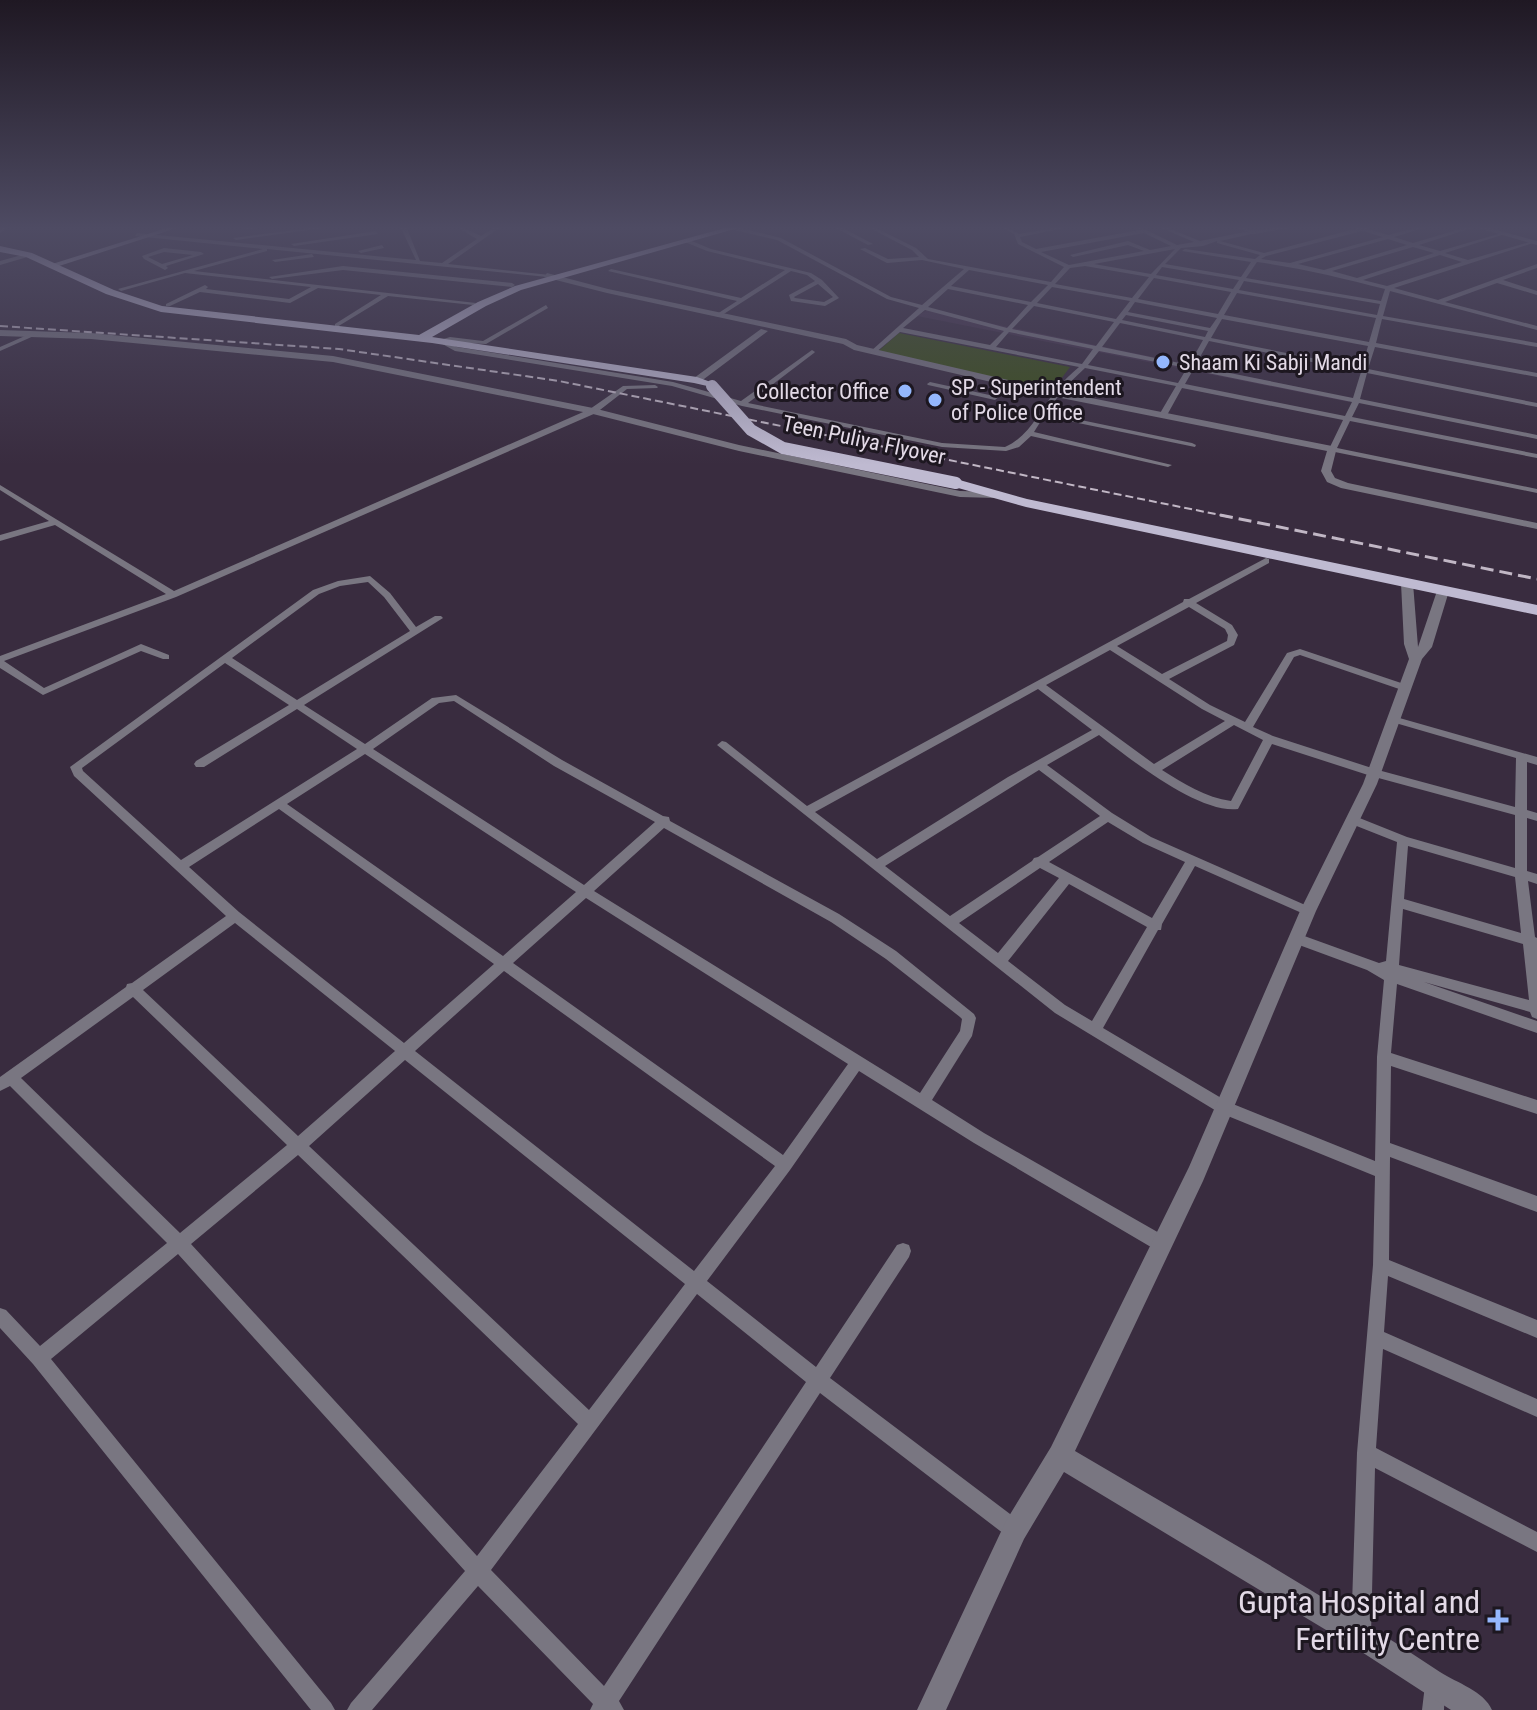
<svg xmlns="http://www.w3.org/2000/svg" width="1537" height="1710" font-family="'Roboto Condensed',sans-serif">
<rect width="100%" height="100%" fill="#392c3f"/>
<path fill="#45344c" d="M927 310 1350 398 1349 402 917 316Z"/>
<path fill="#3a4e17" d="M899 333 1070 367 1052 391 875 354Z"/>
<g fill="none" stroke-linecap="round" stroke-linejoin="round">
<path fill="#797681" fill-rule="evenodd" d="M5 226H11L0 233V229Z
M251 226H263L246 230 243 228Z
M325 226H339L236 240 233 238Z
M400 226H406L420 261 442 263 477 239 455 226H460L481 236 497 226H502L448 264 550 275 547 277 267 249V251L194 271 476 303 473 305 388 296 337 327 335 326V324L381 295 318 288 290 303 200 292 170 306H166V304L205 285 208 287 206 289 289 299 311 287 185 273 121 291 118 289 263 249 135 236 137 233 416 260Z
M732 226 781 238 891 297 922 305 964 269 922 260 887 263 860 249 865 248 888 259 919 257 912 250 866 226H872L916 248 928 259 1051 282 1064 267 1018 244 1014 234 999 226H1005L1019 234 1065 226H1075L1020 237 1022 242 1036 249 1139 230 1132 226H1138L1177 245 1194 242 1157 226H1163L1200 241 1254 230 1256 233 1220 241 1264 253 1362 227 1388 235 1423 226H1430L1394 237 1413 243 1470 226H1478L1419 245 1440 251 1505 232V234L1445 253 1468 260 1533 241V243L1394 288 1438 300 1537 264V268L1503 280 1537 291V295L1497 283 1445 302 1537 326V330L1390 291 1383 316 1537 343V347L1382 319 1376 343 1537 373V377L1375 347 1368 369 1537 403V407L1367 373 1360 399 1537 435V439L1359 403 1352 417 1537 454V458L1350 421 1337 448 1537 489V493L1330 451 1329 449 1343 420 1182 388 1166 417H1160L1159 415 1176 386 1085 368 1063 389 1047 413 1192 443 1196 445 1195 447 1044 416 1034 432 1172 465 1168 467 1031 436 1019 447 1006 451 942 447 742 406 672 386 455 351 437 341 450 337 483 341 546 305 548 308 486 344 446 342 457 347 673 382 741 401 812 350 815 352 814 353 748 403 942 443 1005 447C1029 437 1041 409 1056 390 1063 381 1071 374 1079 367L900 332 875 353H871V351L919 308 887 299 777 240 730 229ZM1362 231 1383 237 1290 263 1261 259 1266 256ZM1144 233 1171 246 1150 250 1128 241 1070 255 1073 257 1128 245 1144 251 1069 265 1041 252ZM1388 239 1407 245 1324 270 1298 264ZM1217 241V243L1260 255 1255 259 1185 249 1182 251 1251 262 1241 277 1165 264 1181 248 1203 246ZM1413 247 1434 253 1357 278 1332 271ZM1175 249 1151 274 1094 264ZM1440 255 1462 262 1387 286 1363 280ZM1257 262C1301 268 1342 278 1385 289L1381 301 1246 278ZM1085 266 1149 277 1132 298 1055 284 1070 268ZM1162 267 1239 280 1233 289 1156 275ZM969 270 1048 285 1031 302 951 286ZM1154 278 1231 292 1218 314 1138 299ZM1244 281 1380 304 1377 315 1239 290ZM1052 287 1130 301 1116 319 1037 303ZM948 289 1028 305 1007 328 928 307ZM1237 293 1376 318 1369 342 1224 315ZM1135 302 1217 318 1210 328 1128 312ZM1034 306 1114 322 1096 346 1012 329ZM925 310 1004 331 990 345 903 328ZM1126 315 1208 331 1205 337 1122 320ZM1222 319 1368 346 1362 368 1211 338ZM1120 323 1203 340 1189 365 1102 347ZM1009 332 1093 349 1082 364 996 347ZM1209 341 1361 372 1353 398 1195 366ZM1099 351 1187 368 1178 383 1088 365ZM1193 370 1352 402 1345 416 1185 384Z
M832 226H839L873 244 868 245Z
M376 231 378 234 294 246 291 244Z
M687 239 711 249 811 273 822 280 839 298 825 306 791 301 789 295 815 281 807 275 791 271 719 317 717 316V314L737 301 608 271 611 269 741 298 785 270 707 251 685 242ZM818 284 833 297 824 302 795 298 794 297Z
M382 245 384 248 361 253 358 251Z
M164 248 201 252 204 254 166 266 168 268 165 270 144 259 142 256ZM164 252 193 255 162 264 148 257Z
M29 253 31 256 0 265V261Z
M312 254 314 257 275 262 272 260Z
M343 266 512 283 515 285 512 287 343 270 272 279 269 277Z
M34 332 37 334 36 335 0 351V347Z
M930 382 994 396 1010 383 1015 384 995 400 928 385 927 384Z
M655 385 658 387 657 388 627 389 596 413 176 597 4 661 44 688 141 644 169 655V659H163L141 651 43 695 0 668V656L166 594 55 525 0 541V535L49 521 0 490V485L174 591 590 409 623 386Z
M1266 558 1269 559V563L1196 603 1232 625 1238 635 1234 645 1169 679 1210 705 1245 722 1287 653 1300 649 1410 686 1411 688 1406 691 1402 690 1300 655 1294 657 1253 727 1273 736 1378 770 1515 807 1516 758 1392 722 1391 720 1396 717 1537 757V765L1527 762V810L1537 813V821L1527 818V871L1537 874V884L1528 881 1535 937 1537 938V1019L1532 1017 1530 1012 1424 982 1537 1021V1033L1397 984 1391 1053 1537 1100V1114L1391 1066 1390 1143 1537 1196V1212L1390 1157 1389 1260 1537 1320V1338L1388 1276 1384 1332 1537 1399V1417L1383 1349 1376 1448 1537 1532V1552L1375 1468 1371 1635 1368 1642 1361 1645 1354 1642 1351 1635 1357 1453 1373 1265 1375 1176 1218 1112 1055 1013 717 745 722 741 726 742 807 806 1183 602 1184 599H1189ZM1189 607 1225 629 1228 635 1227 641 1162 674 1117 646ZM1110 650 1202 709 1225 721 1154 764 1046 685ZM1038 689 1092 730 1008 777 877 859 815 812ZM1234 725 1263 740 1231 801C1206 798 1183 783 1162 770ZM1099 735C1130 759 1199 814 1238 809L1272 744 1371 776 1515 815V868L1407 837 1357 817H1349L1347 820 1349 823 1397 842 1386 961 1379 963 1296 933 1291 934 1290 938 1291 942 1367 970 1384 980 1377 1057 1375 1161 1228 1102 1103 1028 1158 930H1161L1162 924 1195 866 1304 914H1312L1314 911 1312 908 1151 837 1112 813 1047 765ZM1039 770 1100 816 1038 857 1034 858 1032 861 950 916 885 866ZM1108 822 1143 843 1185 862 1152 918 1049 862ZM1408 846 1515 877 1521 933 1404 899ZM1040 868 1059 878 998 953 959 923ZM1069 884 1147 927 1092 1021 1065 1005 1008 961ZM1403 909 1523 944 1529 1000 1399 965Z
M370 576 390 593 416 627 435 616H441L443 618 304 705 365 744 432 698 456 695 562 760 663 816 669 817 670 821 839 914 896 951 974 1014 976 1018 972 1036 932 1100 984 1133 1168 1238 1170 1244 1168 1250 1162 1252 1156 1250 974 1143 859 1071 790 1170 707 1281 816 1367 897 1245 903 1243 909 1245 911 1251 909 1257 830 1378 1022 1523 1025 1530 1022 1537 1015 1540 1008 1537 820 1393 619 1701 624 1710H590L593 1704 478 1586 372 1710H347L351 1703 465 1571 178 1254 51 1359 331 1703 335 1710H311L33 1364 0 1328V1308L6 1310 40 1346 167 1243 10 1086 0 1091V1077L126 987 127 984 132 983 226 916 74 776 70 767 313 590 338 581ZM368 582 384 597 410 631 297 700 232 658 319 594 340 586ZM225 663 289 705 196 761 194 764 196 767H204L297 709 357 749 181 860 83 771 82 768ZM454 701 554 766 655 822 584 885 373 749 439 703ZM365 754 576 892 503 956 287 804ZM279 809 494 964 404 1043 239 912 189 867ZM664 828 831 922 886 959 960 1017 962 1019 960 1031 920 1093 594 891ZM586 898 848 1064 783 1155 513 963ZM235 923 395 1051 298 1136 143 990ZM504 971 775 1166 694 1271 415 1051ZM133 997 287 1145 180 1233 21 1078ZM405 1060 685 1284 589 1410 309 1146ZM298 1155 578 1424 477 1556 191 1244ZM697 1294 806 1382 604 1686 491 1570Z
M1435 1675 1442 1678 1445 1685 1444 1710H1422L1425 1685 1428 1678Z"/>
<path fill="#797681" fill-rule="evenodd" d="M1232 226 1254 230 1302 226 1254 234Z
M1471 226H1482L1537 241V245Z
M547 273 608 289 846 339 857 345 1056 391 1337 447 1331 471 1335 478 1348 483 1537 523V529L1341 488 1327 482 1321 471 1327 451 1056 397 854 350 843 344 607 293 544 277Z
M761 329 768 331 700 382H694V378Z
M0 330 91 333 333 356 593 408 739 445 960 491 996 492 1001 495 996 498 960 497 739 451 593 414 333 362 91 339 0 336Z
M1407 579 1413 583 1418 647 1437 591 1443 587 1449 591 1432 647 1422 659 1377 784 1316 911 1203 1181 1075 1451C1197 1523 1322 1593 1440 1672 1457 1683 1484 1691 1492 1710H1451L1351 1645 1064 1472 1024 1539 946 1710H917L1006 1521 1051 1447 1189 1167 1300 911 1363 784 1409 659 1404 644 1401 583Z"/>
<path fill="#a09dae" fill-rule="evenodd" d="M173 226H183L56 267 49 265Z"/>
<path fill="#bfbad1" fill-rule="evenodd" d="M732 226H745L521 290 486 306 432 337 697 377 716 384V388L694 383 432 343 161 312 106 294 26 257 0 252V246L32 253 114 290 162 306 419 335 478 302 515 286Z
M956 479 1027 499 1537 605V615L1026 507 951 486V480Z"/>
<path stroke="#c1b7c5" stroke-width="2" stroke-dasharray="8 4" stroke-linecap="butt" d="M0 326 339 349 559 381 1230 517"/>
<path stroke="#c1b7c5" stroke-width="3" stroke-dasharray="13 6" stroke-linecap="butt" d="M1220 515 1537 579"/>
<path stroke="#bfbad1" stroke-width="12" d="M712 386 751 430 783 448 956 483"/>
</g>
<linearGradient id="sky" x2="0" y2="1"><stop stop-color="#1f1823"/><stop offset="0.49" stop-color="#4e4b63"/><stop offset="1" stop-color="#4e4b63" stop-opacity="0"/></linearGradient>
<rect width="1537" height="465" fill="url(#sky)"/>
<g fill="#94b7fd" stroke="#1d1720" stroke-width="3">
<circle cx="1163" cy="362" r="8"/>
<circle cx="905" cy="391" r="8"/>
<circle cx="935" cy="400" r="8"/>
<path d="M1494 1608h8v8h8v8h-8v8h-8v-8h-8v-8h8z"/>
</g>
<g text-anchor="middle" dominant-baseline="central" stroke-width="6" stroke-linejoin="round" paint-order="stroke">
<g font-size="22" fill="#e3dae7" stroke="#1d1720" text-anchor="start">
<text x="1179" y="362">Shaam Ki Sabji Mandi</text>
<text x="951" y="387">SP - Superintendent<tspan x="951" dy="25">of Police Office</tspan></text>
<text x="889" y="391" text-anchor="end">Collector Office</text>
</g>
<g font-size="22" fill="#e3dae7" stroke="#1d1720">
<text transform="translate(864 440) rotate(12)">Teen Puliya Flyover</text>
</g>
<g font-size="32" fill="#e3dae7" stroke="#1d1720" text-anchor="end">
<text x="1480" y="1602">Gupta Hospital and<tspan x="1480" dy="37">Fertility Centre</tspan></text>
</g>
</g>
</svg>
